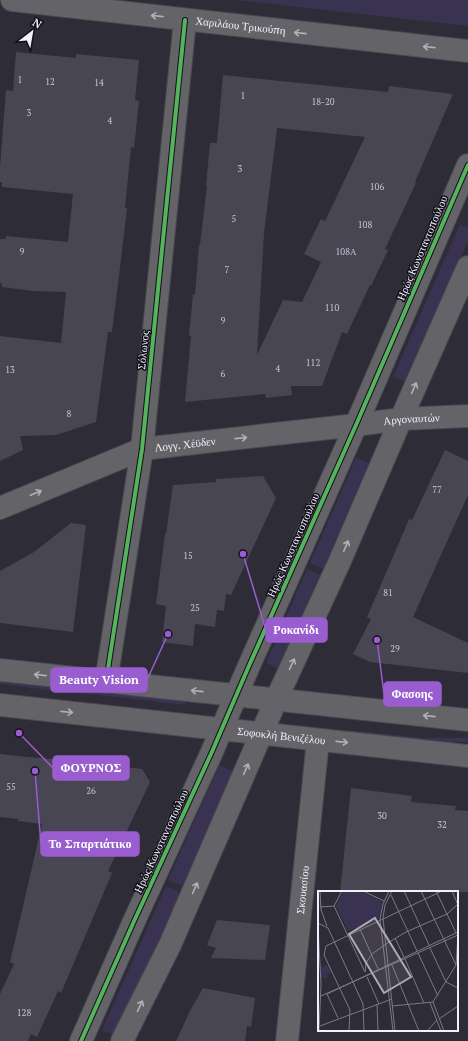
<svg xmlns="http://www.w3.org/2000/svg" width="468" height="1041" font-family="'PT Serif',serif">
<rect width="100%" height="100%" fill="#2e2c37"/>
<path fill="#393351" d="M235 0H468V26Z
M460 224 468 228V241L406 382 393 377Z
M356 458 369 463 323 569 310 563Z
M307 569 320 575 279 669 266 663Z
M0 681 73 688 72 693 0 684Z
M80 689 186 701 185 705 80 693Z
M347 730 423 738H468V742H407L346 734Z
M219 765 234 772 182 886 168 880Z
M166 886 180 893 116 1036 102 1030Z"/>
<path fill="#494654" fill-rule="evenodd" d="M16 52 76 58V54L139 60 135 100 139 101 134 148 131 147 125 208H127L119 276 112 332H108L96 422 56 435 20 436 23 450 0 461V336L61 343 66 292 33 291 2 287V283H0V239H6V236L68 242 73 194 2 187V182H0V167L6 90 13 91Z
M223 75 388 92 389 86 453 94 415 182 416 183 385 249 388 250 371 286 370 285 347 334 342 332 322 386H291L292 395 266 398 265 394 185 402 191 336 189 335 193 294 195 295 199 245H200L207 186H206L210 143H217ZM277 128 365 137 325 221 321 219 304 254 321 262 302 302 283 300 257 355 264 233Z
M445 450 468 461V495L413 617 468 643V673L370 662 353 654 371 619 367 617 404 531 409 519 412 520Z
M263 476 276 498 231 595 226 594 224 611 217 610 215 627 195 624 193 646 162 642 166 606 156 604 165 534H166L173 485 216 482V479Z
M71 523 86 525 73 632 0 623V571L34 552Z
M0 754 27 757 76 761 142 769 150 782 108 871 112 873 61 993 58 991 37 1037 31 1034 28 1041H0V994L14 964 10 962 42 824 18 821V819L0 817Z
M351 788 412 796 411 802 456 806 455 810 468 811V892H340Z
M217 920 270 925 265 960 211 958 216 948 207 945Z
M203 988 255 998 251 1027 247 1026 245 1041H176L190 1011Z"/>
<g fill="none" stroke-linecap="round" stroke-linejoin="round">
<g stroke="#4a4852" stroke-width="24">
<g id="minor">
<path id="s1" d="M12 0 468 51"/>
<path id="s2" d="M0 508 142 449 356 425 401 419 468 416"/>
<path d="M0 670 468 720"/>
<path d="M106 682 142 449 185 20"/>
<path id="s3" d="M0 705 468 756"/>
<path d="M81 1041 135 919 211 754 248 668 356 425 468 165"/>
<path d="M122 1041 170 945 276 700 339 563 401 419 468 267"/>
<path id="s4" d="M287 1041 318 740"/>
</g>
</g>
<use href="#minor" stroke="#646367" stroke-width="22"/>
<g stroke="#13111a" stroke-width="6">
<path id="cycleway" d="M106 682 142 449 185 20
M81 1041 135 919 211 754 248 668 356 425 468 165"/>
</g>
<use href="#cycleway" stroke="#56b35d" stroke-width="4"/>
</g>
<defs><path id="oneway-shaft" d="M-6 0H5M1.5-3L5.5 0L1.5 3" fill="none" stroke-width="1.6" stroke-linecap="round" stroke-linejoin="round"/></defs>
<g stroke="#b2b1ba">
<use href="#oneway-shaft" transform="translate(157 16) rotate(-174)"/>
<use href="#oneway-shaft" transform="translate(300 33) rotate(-174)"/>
<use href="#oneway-shaft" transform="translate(429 47) rotate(-174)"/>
<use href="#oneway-shaft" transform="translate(414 388) rotate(-66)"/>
<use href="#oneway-shaft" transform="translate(241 438) rotate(-6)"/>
<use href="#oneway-shaft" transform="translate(36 493) rotate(-23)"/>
<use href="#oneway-shaft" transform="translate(346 546) rotate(-67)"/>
<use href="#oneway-shaft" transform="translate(292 664) rotate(-65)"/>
<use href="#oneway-shaft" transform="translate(40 675) rotate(-174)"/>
<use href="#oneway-shaft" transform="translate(197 691) rotate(-174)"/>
<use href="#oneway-shaft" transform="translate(67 712) rotate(6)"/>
<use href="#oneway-shaft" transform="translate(429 716) rotate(-174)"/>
<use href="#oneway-shaft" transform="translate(342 742) rotate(6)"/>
<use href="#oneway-shaft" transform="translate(246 769) rotate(-66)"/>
<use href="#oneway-shaft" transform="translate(195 888) rotate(-66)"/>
<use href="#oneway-shaft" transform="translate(140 1006) rotate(-64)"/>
</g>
<g text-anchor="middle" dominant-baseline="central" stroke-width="3" stroke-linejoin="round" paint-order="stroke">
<g font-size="9" fill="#c8c6d4">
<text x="20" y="80">1</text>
<text x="50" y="82">12</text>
<text x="99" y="83">14</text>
<text x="243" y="96">1</text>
<text x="323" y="102">18-20</text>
<text x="29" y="113">3</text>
<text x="110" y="121">4</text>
<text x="240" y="169">3</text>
<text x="377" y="187">106</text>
<text x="234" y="219">5</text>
<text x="365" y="225">108</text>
<text x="22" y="252">9</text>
<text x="346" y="252">108Α</text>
<text x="227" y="270">7</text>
<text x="332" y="308">110</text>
<text x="223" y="321">9</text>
<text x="313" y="363">112</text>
<text x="278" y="369">4</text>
<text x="10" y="370">13</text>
<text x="223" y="374">6</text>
<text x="69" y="414">8</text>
<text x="437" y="490">77</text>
<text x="188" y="556">15</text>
<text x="388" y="593">81</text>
<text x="195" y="608">25</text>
<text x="395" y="649">29</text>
<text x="11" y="787">55</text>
<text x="91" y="791">26</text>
<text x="382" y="816">30</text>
<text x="442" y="825">32</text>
<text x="24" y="1013">128</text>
</g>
<g font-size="11" fill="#f2f0fe" stroke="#13111a">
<text stroke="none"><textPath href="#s1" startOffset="230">Χαριλάου Τρικούπη</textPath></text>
<text transform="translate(422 248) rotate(-67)">Ηρώς Κωνσταντοπούλου</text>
<text transform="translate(143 350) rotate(-84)">Σόλωνος</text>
<text stroke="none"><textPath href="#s2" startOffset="425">Αργοναυτών</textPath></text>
<text stroke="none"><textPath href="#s2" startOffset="197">Λογγ. Χέϋδεν</textPath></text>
<text transform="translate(293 545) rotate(-66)">Ηρώς Κωνσταντοπούλου</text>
<text stroke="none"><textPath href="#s3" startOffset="283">Σοφοκλή Βενιζέλου</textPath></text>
<text transform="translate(161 841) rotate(-65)">Ηρώς Κωνσταντοπούλου</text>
<text stroke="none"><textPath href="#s4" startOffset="152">Σκουασίου</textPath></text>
</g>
</g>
<g transform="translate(318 891)">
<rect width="140" height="140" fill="#2e2c37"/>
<path d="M26 0H42L64 11 61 27 30 40 18 15ZM10 74 13 81 9 83V87H3V76Z" fill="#393351"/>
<path fill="none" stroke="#7c7a87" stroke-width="1" d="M2 0 3 19 9 35M45 0 66 10M71 0 65 13 62 28 75 140M74 0 67 14 65 27 77 140M86 0 111 54M103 0 138 74M118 0 138 42M134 0 140 14M73 4 99 60M16 15 47 81M16 15 24 0M2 16 16 15M0 32 10 37 45 113 46 140M0 35 3 93 1 140M42 38 60 78M77 47 86 66M112 57 128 91 140 97M100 62 120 105M87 68 106 112M74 74 101 140M47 81 48 72 54 63 68 53 88 41 129 23 140 13M49 86 61 113M9 103 140 41M9 103 20 127M3 105 140 44M115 111 138 74 140 44M115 111 126 140M112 112 123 140M59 113 60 140M74 115 115 111M121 128 140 115M2 135 74 108M31 140 32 119 6 64 8 55 124 0M109 140 119 129"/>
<path fill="#adabb8" fill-opacity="0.15" stroke="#adabb8" stroke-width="2" d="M57 27 93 86 66 102 31 43Z"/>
<rect width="140" height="140" fill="none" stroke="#f2f0fe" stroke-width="2"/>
</g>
<path fill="none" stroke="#995dcf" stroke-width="1.5" d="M243 554L266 630M168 634L147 680M377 640L384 694M19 733L53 768M35 771L41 844"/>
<g fill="#995dcf" stroke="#13111a" stroke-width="1.5">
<circle cx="243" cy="554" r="4"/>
<circle cx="168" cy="634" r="4"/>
<circle cx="377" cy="640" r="4"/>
<circle cx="19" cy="733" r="4"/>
<circle cx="35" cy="771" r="4"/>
</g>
<g fill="#995dcf" stroke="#995dcf" stroke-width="1.5">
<rect x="266" y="618" width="61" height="24" rx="4"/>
<rect x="51" y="668" width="96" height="24" rx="4"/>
<rect x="384" y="682" width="57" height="24" rx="4"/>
<rect x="53" y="756" width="76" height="24" rx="4"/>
<rect x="41" y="832" width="98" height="24" rx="4"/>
</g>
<g font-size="12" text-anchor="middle" font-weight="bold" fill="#fff">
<text x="296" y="634">Ροκανίδι</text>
<text x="99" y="684">Beauty Vision</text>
<text x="412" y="698">Φασοης</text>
<text x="91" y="772">ΦΟΥΡΝΟΣ</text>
<text x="90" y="848">Το Σπαρτιάτικο</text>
</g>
<g transform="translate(32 32) rotate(31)" stroke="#13111a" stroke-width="3" paint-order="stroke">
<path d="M0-3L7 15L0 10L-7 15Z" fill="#f2f0fe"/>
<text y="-6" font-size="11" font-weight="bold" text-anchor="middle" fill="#f2f0fe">N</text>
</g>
</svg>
